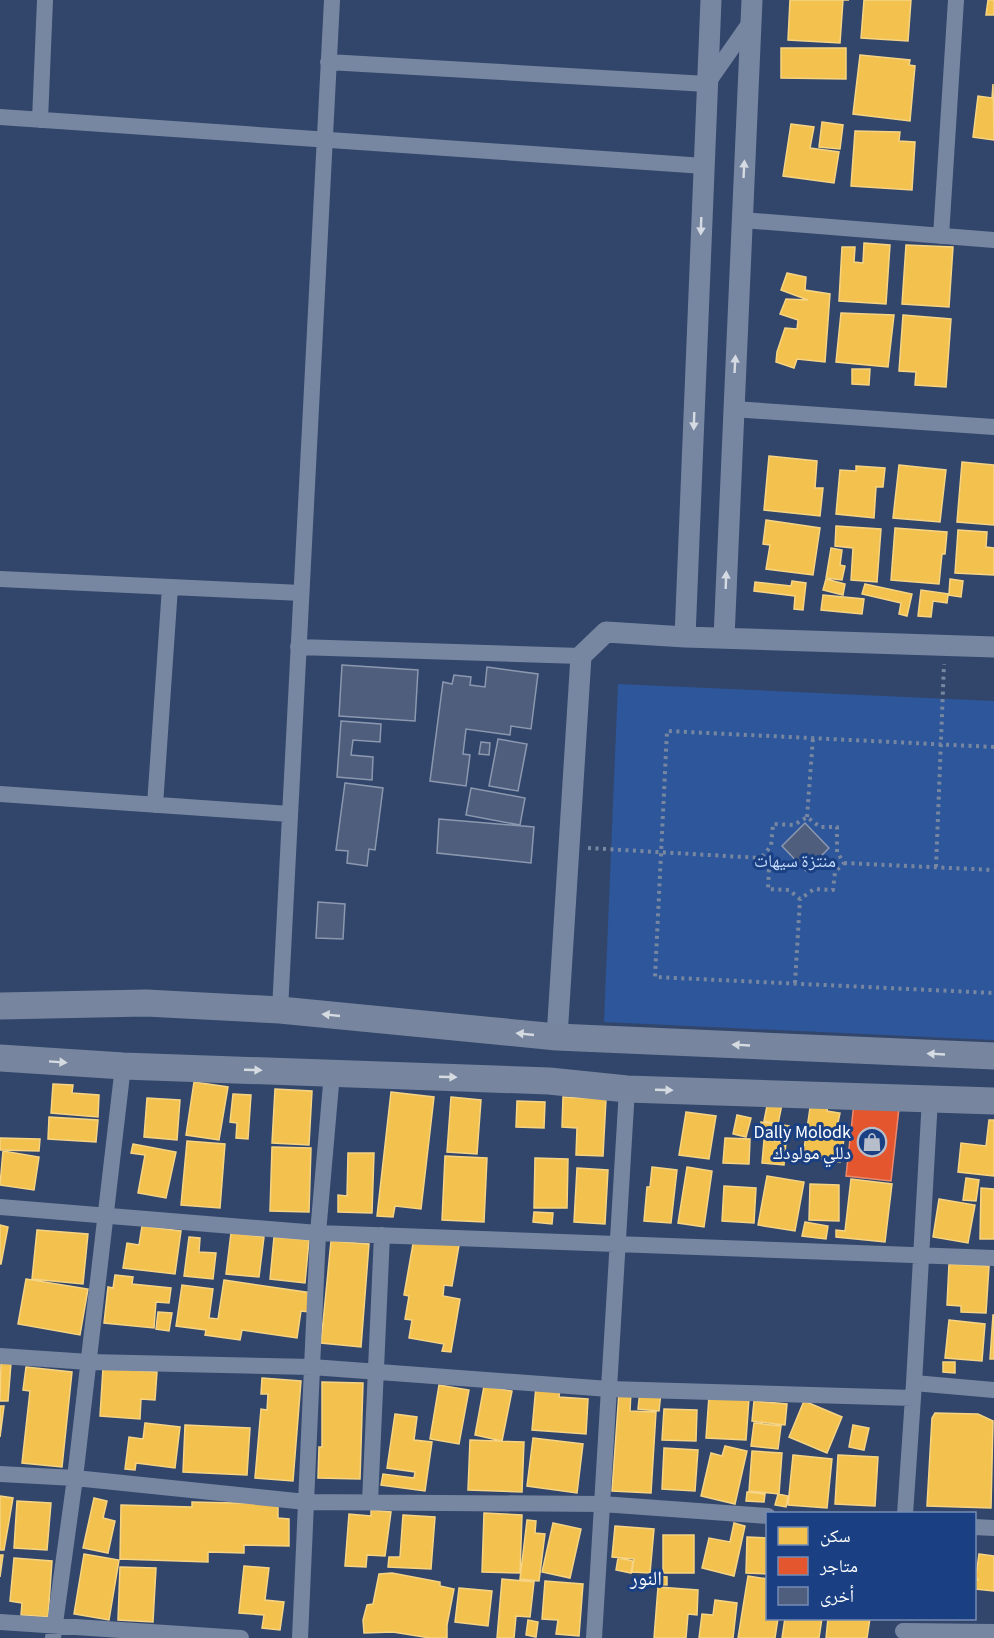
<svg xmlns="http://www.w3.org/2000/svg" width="994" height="1638" font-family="'Source Sans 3','Noto Naskh Arabic',sans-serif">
<rect width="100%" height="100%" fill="#32466b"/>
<path fill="#2e569b" d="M618 684 994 701V1040L604 1022Z"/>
<path fill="#f2c14e" stroke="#f6d483" stroke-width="1.5" d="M790 0H849H843L840 43 788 40Z
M864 0H911L908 41 861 38Z
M988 0H994V15H986Z
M781 48H846V79L781 78Z
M860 55 910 60 909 65 915 66 910 121 853 114Z
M993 84 994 140 973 137 978 96 992 98Z
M822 122 843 125 840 149 819 147Z
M791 124 814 127 810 148 839 152 834 183 783 176Z
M855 131 900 132 899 141 915 142 912 190 851 186Z
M864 243 890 245 886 304 839 301 842 247H855L854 262 863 263Z
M906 245 953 247 949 307 902 304Z
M787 273 806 277 805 290 830 294 825 362 797 359 794 368 776 362 777 352 785 328 797 329 798 320 780 314 786 299 808 300 781 290Z
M841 313 894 315 888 367 836 362Z
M903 315 951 319 946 387 915 385 916 372 899 371Z
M852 369H870L869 385 852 384Z
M769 456 817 461 815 488H823L820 516 764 510Z
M962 462 994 465V525L957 522Z
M899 465 946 470 940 522 893 518Z
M856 466 885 468 883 487H876L874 518 836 514 840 470 856 471Z
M766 520 820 528 813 575 766 569 770 545 763 544Z
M836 526 881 529 877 582 851 580 853 548 835 546Z
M895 528 947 532 945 554H942L939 584 891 580Z
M958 530 987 532 986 547 994 548V575L955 573Z
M831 548 842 550 840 565 845 566 842 580 826 578Z
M826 579 845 584 843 595 823 590Z
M950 579 963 581 961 597 948 595 947 603 933 601 931 617 918 616 921 590 949 594Z
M792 581 806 583 803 610 794 609 795 596 754 591 755 582 791 586Z
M865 584 912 594 907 616 899 614 901 603 862 594Z
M823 595 864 599 862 614 821 610Z
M194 1082 228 1087 219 1140 186 1135Z
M53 1084 73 1085 72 1093 99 1095 98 1117 51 1113Z
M275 1089 312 1091 309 1145 272 1143Z
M391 1092 434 1097 421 1209 395 1206 393 1217 377 1216Z
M233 1094 251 1095 248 1139 236 1138 237 1123 230 1122Z
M451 1097 481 1100 477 1154 447 1152Z
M563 1097 606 1099 603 1156 576 1155 577 1128 562 1127Z
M147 1098 180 1100 177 1140 144 1137Z
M517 1101 545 1102 544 1128 516 1127Z
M768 1101 782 1104 778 1124 764 1121Z
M811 1101 828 1104 827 1111 840 1113 837 1127 846 1128 840 1162 803 1156Z
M686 1112 716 1116 709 1159 679 1155Z
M737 1115 751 1118 746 1137 733 1134Z
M49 1117 98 1120 96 1142 48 1139Z
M989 1120H994V1176L958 1172 961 1143 986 1146Z
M761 1122 789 1126 787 1137 760 1133Z
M0 1138 40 1139 39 1151 0 1150Z
M725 1138 750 1139 749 1164 723 1163Z
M764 1140 786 1142 784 1165 762 1163Z
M187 1141 225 1144 220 1208 181 1205Z
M133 1144 176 1152 166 1198 138 1193 145 1155 131 1153Z
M272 1147 311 1148 309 1212 270 1211Z
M3 1151 39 1157 34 1190 0 1185Z
M348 1153H374L372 1213 338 1212V1195L347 1196Z
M445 1156 487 1158 484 1222 442 1220Z
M535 1158 568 1159 567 1208H534Z
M652 1167 677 1170 671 1223 644 1221 647 1187H650Z
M687 1167 712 1171 704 1227 678 1223Z
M577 1168 608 1170 605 1224 574 1222Z
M767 1176 804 1182 795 1231 758 1225Z
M966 1178 979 1180 976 1201 963 1200Z
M851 1179 892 1184 885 1242 836 1237V1230L845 1231Z
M810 1184 839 1185V1221L809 1220Z
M724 1186 756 1188 754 1223 722 1221Z
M981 1188 994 1189V1239H980Z
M939 1199 975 1205 968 1243 933 1237Z
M534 1212 553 1213 552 1224 533 1222Z
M805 1222 828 1226 826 1239 802 1236Z
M0 1225 8 1227 1 1264H0Z
M142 1226 181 1231 175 1274 123 1268 127 1243 139 1245Z
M37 1230 88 1234 83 1284 32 1279Z
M231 1233 264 1237 259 1277 226 1274Z
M189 1237 200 1238 199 1252 216 1253 213 1279 184 1276Z
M274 1237 309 1240 305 1283 270 1279Z
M414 1238 459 1245 452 1286 444 1285 443 1296 460 1299 451 1352 442 1351 444 1344 409 1338 412 1320 405 1319 409 1296 404 1295Z
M331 1241 369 1244 361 1347 321 1343Z
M949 1264 989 1266 986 1313 961 1312V1306L947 1305Z
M115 1275 133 1277 132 1284 171 1288 169 1303 156 1302 154 1328 104 1323 108 1287 113 1288Z
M26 1279 88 1289 80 1335 18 1324Z
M224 1280 312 1293 309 1312 301 1311 297 1338 242 1330 240 1340 205 1335 206 1330 176 1326 182 1285 213 1289 209 1318 218 1319Z
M158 1312 172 1313 169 1331 156 1329Z
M993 1315H994V1359H990Z
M949 1320 985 1324 982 1361 945 1358Z
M1 1362 11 1363 8 1401H0Z
M943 1362H955V1373L943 1372Z
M26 1367 72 1372 62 1467 22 1463 30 1391 23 1390Z
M103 1368 157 1372 155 1400 141 1399 140 1419 100 1416Z
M262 1378 301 1381 293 1481 255 1478 261 1409 267 1410 268 1394H261Z
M322 1382 363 1383 360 1479 318 1478 319 1447H322Z
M439 1385 469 1390 459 1444 430 1439Z
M484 1386 512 1391 502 1441 475 1435Z
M536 1386 560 1389 559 1397 588 1399 586 1434 532 1430Z
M640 1390 661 1392 659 1411 638 1409Z
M619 1392H631L630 1411 656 1412 651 1493 612 1491Z
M709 1396 749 1399 746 1440 706 1438Z
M754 1401 787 1404 785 1425 752 1421Z
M804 1401 842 1417 827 1453 789 1437Z
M0 1406H4L0 1437Z
M664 1409 697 1410 696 1441 662 1440Z
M935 1413 978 1414 993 1421 991 1508 927 1506 932 1418Z
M395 1414 417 1417 414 1440 432 1442 425 1491 381 1485 383 1474 414 1478 415 1472 387 1468Z
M145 1423 180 1427 175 1468 136 1463 135 1470 125 1469 129 1437 143 1439Z
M754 1423 781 1426 778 1449 751 1446Z
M185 1425 250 1428 247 1475 183 1472Z
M853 1425 869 1428 864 1450 849 1447Z
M533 1438 583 1444 577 1493 527 1486Z
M470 1440 524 1442 522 1492 468 1490Z
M725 1446 747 1451 735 1504 701 1496 711 1453 722 1456Z
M664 1448 698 1450 695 1491 662 1489Z
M752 1451 782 1453 779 1494 749 1491Z
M793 1455 832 1459 827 1508 788 1505Z
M838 1455 878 1457 875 1506 835 1504Z
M747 1492 765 1494 764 1502 746 1501Z
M778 1494 788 1496 786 1507 775 1505Z
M0 1496 13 1498 4 1550H0Z
M94 1498 107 1501 103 1518 115 1521 108 1553 83 1548Z
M17 1501 51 1503 47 1550 14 1548Z
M192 1502 278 1504V1518L289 1519V1546L244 1545V1553L208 1552V1562L120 1559 121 1505 192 1507Z
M371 1510 391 1512 385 1556 367 1555 366 1567 345 1566 349 1514 371 1516Z
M484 1513 522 1515 520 1573 482 1572Z
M403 1515 435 1517 431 1569 388 1567 389 1557H400Z
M527 1520 536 1521 535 1533 545 1534 539 1581 520 1579Z
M553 1523 581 1529 570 1578 542 1572Z
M734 1523 745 1526 734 1576 702 1568 709 1538 730 1542Z
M615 1526 654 1529 650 1573 632 1572 634 1559 612 1557Z
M663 1535H694V1573H663Z
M747 1537 768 1538V1574L746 1573Z
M84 1554 119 1560 109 1620 74 1614Z
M979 1554 994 1556V1591L975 1589 974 1595V1579L978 1580 976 1576Z
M0 1555H3L0 1577Z
M14 1558 52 1561 48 1617 21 1615 22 1603 10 1601Z
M618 1558 633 1561 631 1573 616 1570Z
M244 1566 269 1568 265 1600 284 1602 280 1630 262 1628 264 1615 239 1613Z
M120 1567 156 1568 153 1622 118 1620Z
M392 1573 440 1582V1586L454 1589 447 1625V1638H430L393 1632 364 1633 363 1620 367 1605 373 1604 379 1574Z
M654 1576 667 1577V1585L653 1584Z
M748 1576 768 1579V1618H778L775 1638H738Z
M502 1579 534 1582 530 1617 516 1616 514 1638H497Z
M545 1581 583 1584 579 1636 556 1634 558 1620 542 1619Z
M658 1587 698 1590 697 1615 688 1614 686 1638H654Z
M459 1588 492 1591 488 1626 455 1622Z
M715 1600 737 1603 733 1638H699L702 1614 713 1615Z
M785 1618H822L819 1638H782Z
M828 1618H870L867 1638H826Z
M528 1620 538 1622 536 1637 526 1635Z"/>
<path fill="#e4572e" stroke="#ec896d" stroke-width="1.5" d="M854 1103 899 1108 891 1181 846 1176Z"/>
<path fill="#4e5e7c" stroke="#8c98af" stroke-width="1.5" d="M342 665 418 670 415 721 339 716Z
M487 667 538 674 531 729 511 726 510 735 466 729 463 754 470 755 466 786 430 781 443 682 452 684 454 675 471 677 470 685 485 687Z
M341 721 381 724 380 742 353 740 351 755 373 757 372 780 337 777Z
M498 739 527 744 518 791 489 786Z
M481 742 490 743 489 755 479 754Z
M345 783 383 788 375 850 369 849 367 866 347 863 348 851 336 850Z
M471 788 525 798 520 825 466 815Z
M439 819 534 827 531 863 437 853Z
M805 823 829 848 806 871 782 846Z
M318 902 345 904 343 939 316 938Z"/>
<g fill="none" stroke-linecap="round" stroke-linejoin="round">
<path stroke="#7887a1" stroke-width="4" stroke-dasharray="3 4.5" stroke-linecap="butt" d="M994 747 667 731 655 977 994 993
M807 817 813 738
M588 848 761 858 769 868 768 889 789 890 800 899 814 889 833 890 835 872 844 863 837 852V827H820L807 817 794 825 773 824 771 846 761 858
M844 863 994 870
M936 867 944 664
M795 983 800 899"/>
<path stroke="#7887a1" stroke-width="16" d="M328 62 707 84 751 21
M0 117 704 166
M40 120 45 0
M742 220 994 240
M941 236 956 0
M733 409 994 427
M0 579 301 593
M298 647 581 656
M0 794 289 814
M155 805 170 587
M280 1010 332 0
M0 1207 318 1233 994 1258
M0 1356 89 1362 312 1367 609 1389 913 1398
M914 1383 994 1390
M0 1474 75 1478 306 1502 602 1504 768 1516
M370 1502 382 1235
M905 1514 914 1383 930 1098
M974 1527 994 1528
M0 1622 241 1638
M903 1631 994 1632
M53 1638 75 1478 123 1066
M300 1638 318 1233 332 1073
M594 1638 627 1089"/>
<path stroke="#7887a1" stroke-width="21" d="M685 637 711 0
M724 638 752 0
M557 1037 581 656 606 632 685 637 994 647"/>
<path stroke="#77869e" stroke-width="27" d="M0 1006 146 1003 280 1010 557 1037 994 1056
M0 1058 123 1066 549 1081 627 1089 994 1101"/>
</g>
<defs><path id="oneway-solid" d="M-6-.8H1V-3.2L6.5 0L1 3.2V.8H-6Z" transform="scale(1.5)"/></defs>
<g fill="#d6dbe3">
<use href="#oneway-solid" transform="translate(744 169) rotate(-87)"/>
<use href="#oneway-solid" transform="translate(701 226) rotate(92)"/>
<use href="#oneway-solid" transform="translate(735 364) rotate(-87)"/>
<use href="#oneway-solid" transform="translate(694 421) rotate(92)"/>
<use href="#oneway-solid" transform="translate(726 580) rotate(-88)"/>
</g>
<g fill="#d6dbe2">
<use href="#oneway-solid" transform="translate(331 1015) rotate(-174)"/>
<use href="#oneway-solid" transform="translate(525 1034) rotate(-174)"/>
<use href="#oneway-solid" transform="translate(741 1045) rotate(-177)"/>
<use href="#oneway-solid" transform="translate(936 1054) rotate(-177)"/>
<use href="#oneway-solid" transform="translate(58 1062) rotate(4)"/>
<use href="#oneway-solid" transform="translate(253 1070) rotate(2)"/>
<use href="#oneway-solid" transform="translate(448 1077) rotate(2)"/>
<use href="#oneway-solid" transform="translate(664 1090) rotate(2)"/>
</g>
<defs>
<g id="shop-ring" transform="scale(1.5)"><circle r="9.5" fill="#1a4083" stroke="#b7becb" stroke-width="1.5"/><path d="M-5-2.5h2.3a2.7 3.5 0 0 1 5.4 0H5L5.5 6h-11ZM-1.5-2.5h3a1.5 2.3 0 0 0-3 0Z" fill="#b7becb"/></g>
</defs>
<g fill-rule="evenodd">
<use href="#shop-ring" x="872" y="1142"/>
</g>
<g text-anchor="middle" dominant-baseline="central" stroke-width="6" stroke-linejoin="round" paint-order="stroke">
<g font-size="18" fill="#c4d8f8" stroke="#1a4083">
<text x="795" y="861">منتزة سيهات</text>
</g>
<g font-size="18" fill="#fff" stroke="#1a4083" text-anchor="end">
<text x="851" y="1132">Dally Molodk<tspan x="851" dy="21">دللي مولودك</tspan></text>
</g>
<g font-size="20" fill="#fff" stroke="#1a4083">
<text x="646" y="1579">النور</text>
</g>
</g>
<rect x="766" y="1512" width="210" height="108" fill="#1a4083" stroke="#768cb5" stroke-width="1.5"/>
<rect x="778" y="1527" width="30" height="18" fill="#f2c14e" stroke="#768cb5" stroke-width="1.5"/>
<text x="820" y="1542" font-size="18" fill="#ffffff">سكن</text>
<rect x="778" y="1557" width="30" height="18" fill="#e4572e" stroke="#768cb5" stroke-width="1.5"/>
<text x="820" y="1572" font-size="18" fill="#ffffff">متاجر</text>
<rect x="778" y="1587" width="30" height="18" fill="#4e5e7c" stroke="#768cb5" stroke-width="1.5"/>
<text x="820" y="1602" font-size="18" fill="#ffffff">أخرى</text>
</svg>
